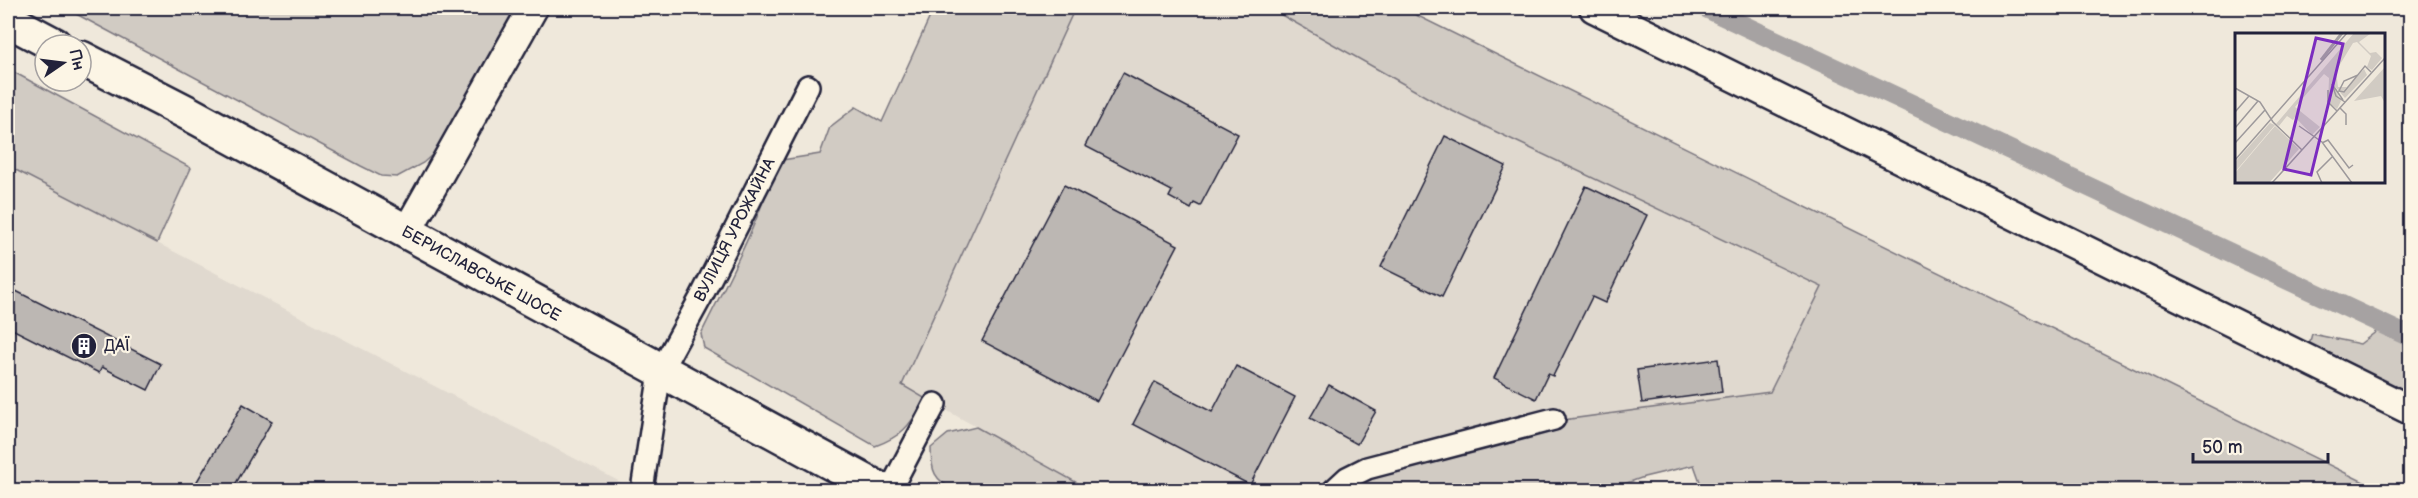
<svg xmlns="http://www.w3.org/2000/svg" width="2418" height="498" font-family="'Balsamiq Sans',sans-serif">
<rect width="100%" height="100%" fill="#efe8db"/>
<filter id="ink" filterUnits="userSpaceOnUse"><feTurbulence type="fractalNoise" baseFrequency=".0167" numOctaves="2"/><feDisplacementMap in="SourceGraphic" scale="12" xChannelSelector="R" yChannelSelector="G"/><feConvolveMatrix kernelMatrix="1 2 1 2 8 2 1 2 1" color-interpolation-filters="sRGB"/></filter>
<g filter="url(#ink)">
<path fill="#e0d9cf" d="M1075 8H1269L1446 108 1822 287 1770 392 1563 420 1557 410 1379 454 1344 472 1331 490H1090L901 385Z
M8 166 634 489 8 490Z
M1926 483 1945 490H1888Z"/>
<path fill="#d1cbc3" stroke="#7a767f" stroke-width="1.5" d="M65 8H521L443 145 423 163 397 177 381 176 361 166Z
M934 8H1075L902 385 926 399C910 424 904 436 875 446L704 348 701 334C729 277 760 222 776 161L820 154 830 127 856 107 882 122Z
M1269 8H1402L2380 490H1945L1926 483 1888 490H1703L1694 465 1644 477 1607 490H1347L1354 480 1563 426V420L1770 392 1822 287 1446 108Z
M8 69 191 168 157 243 8 166Z
M2410 323V397L2308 348 2312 334 2360 344 2381 328Z
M976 427 1090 490H955C934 480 931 471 931 448L948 434Z"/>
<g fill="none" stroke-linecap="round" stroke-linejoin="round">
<path stroke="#a6a2a2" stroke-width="20" d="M1706 8 2410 337"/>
</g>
<path fill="#bcb7b3" stroke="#22223b" stroke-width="1.5" d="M1123 73 1238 134 1200 206 1194 203 1191 209 1169 197 1172 191 1085 146Z
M1445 136 1506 166 1442 297 1381 267Z
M1064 185 1178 245 1097 401 982 341Z
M1586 186 1647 215 1605 303 1592 297 1553 376 1548 374 1536 399 1494 378Z
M8 287 161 364 148 390 102 367 99 373 8 327Z
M1718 359 1722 392 1642 403 1637 370Z
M1236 366 1295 397 1250 485 1133 424 1155 382 1212 412Z
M1329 385 1376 411 1357 444 1310 418Z
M243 404 272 421 232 490H198L193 488Z"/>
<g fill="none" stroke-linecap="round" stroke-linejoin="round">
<g stroke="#22223b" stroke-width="26">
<path id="street" d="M642 490 660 372 700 299 808 86
M890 490 935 404
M1334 490 1347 478 1367 468 1554 419"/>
</g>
<g stroke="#22223b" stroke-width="33">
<path id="secondary" d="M1594 8 2410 410
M406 233 533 8"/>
</g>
<g stroke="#22223b" stroke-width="38">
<path id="primary" d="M8 20 55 45
M81 58 190 114 881 490"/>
</g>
<use href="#street" stroke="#fcf5e5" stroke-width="21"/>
<use href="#secondary" stroke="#fcf5e5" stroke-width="28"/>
<use href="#primary" stroke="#fcf5e5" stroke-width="33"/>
</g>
</g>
<defs>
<g id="building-disc" transform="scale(1.35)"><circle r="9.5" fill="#22223b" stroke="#fcf5e5"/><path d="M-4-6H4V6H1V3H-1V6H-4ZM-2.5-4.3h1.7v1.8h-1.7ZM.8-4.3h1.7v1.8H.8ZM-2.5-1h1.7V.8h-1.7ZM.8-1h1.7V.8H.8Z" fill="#fff"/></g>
</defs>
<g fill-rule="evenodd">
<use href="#building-disc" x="84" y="346"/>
</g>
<g text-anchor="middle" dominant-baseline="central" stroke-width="4.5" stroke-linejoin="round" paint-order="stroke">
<g font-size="16" fill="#22223b" stroke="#fcf5e5">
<text transform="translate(735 230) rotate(-63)">ВУЛИЦЯ УРОЖАЙНА</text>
<text transform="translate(481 274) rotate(29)">БЕРИСЛАВСЬКЕ ШОСЕ</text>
</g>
<g font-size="16" fill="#22223b" stroke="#fcf5e5" text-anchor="start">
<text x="104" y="346">ДАЇ</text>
</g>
</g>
<g transform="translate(2235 33)">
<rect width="150" height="150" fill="#efe8db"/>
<path d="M119 0 135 1 124 9 135 20 141 19 147 25 137 37 132 34 136 23 122 9 118 10 101 38 103 54H112L107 60 129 36 132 42 110 65 97 50 106 68 102 76 93 69 94 45 89 41 60 74 85 94 77 102 60 84 58 87 52 83 44 93 41 91ZM150 34V70L146 63 119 68ZM35 90 40 92 0 139V129ZM40 93 64 116 34 150H0V140Z" fill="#d1cbc3"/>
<path fill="none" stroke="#a6a2a2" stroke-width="3" d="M86 27 107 0"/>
<path fill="none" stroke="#9d999b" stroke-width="1.5" d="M123 42 109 48 104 58 109 59 130 33 136 39M0 55 25 69 38 89 67 117M93 57V69L102 78M108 67 97 51 101 63 110 69M105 75 111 81V92M0 79 14 63M64 93 87 109 117 150M0 95 23 68M0 110 30 77M87 110 93 107 114 135 118 132M0 127 112 0M37 150 150 25M87 150 82 139 97 124"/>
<path fill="#7b2cbf" fill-opacity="0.15" stroke="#7b2cbf" stroke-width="3" d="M81 5 108 11 76 142 49 136Z"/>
<rect width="150" height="150" fill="none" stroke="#22223b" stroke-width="3"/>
</g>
<rect width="2418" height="498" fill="none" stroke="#fcf5e5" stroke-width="30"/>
<rect x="15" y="15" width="2388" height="468" fill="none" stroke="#22223b" stroke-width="2" filter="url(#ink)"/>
<g transform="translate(63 63) rotate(76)"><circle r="28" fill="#fcf5e5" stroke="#a5a1a1" stroke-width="1.5"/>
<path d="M0-4.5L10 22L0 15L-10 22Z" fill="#22223b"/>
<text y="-9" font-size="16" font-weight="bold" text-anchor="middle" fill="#22223b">Пн</text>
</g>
<path d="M2193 453v9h135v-9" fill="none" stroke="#22223b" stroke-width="3"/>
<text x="2202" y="453" font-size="18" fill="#22223b" stroke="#fcf5e5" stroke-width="4.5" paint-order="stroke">50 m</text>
</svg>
